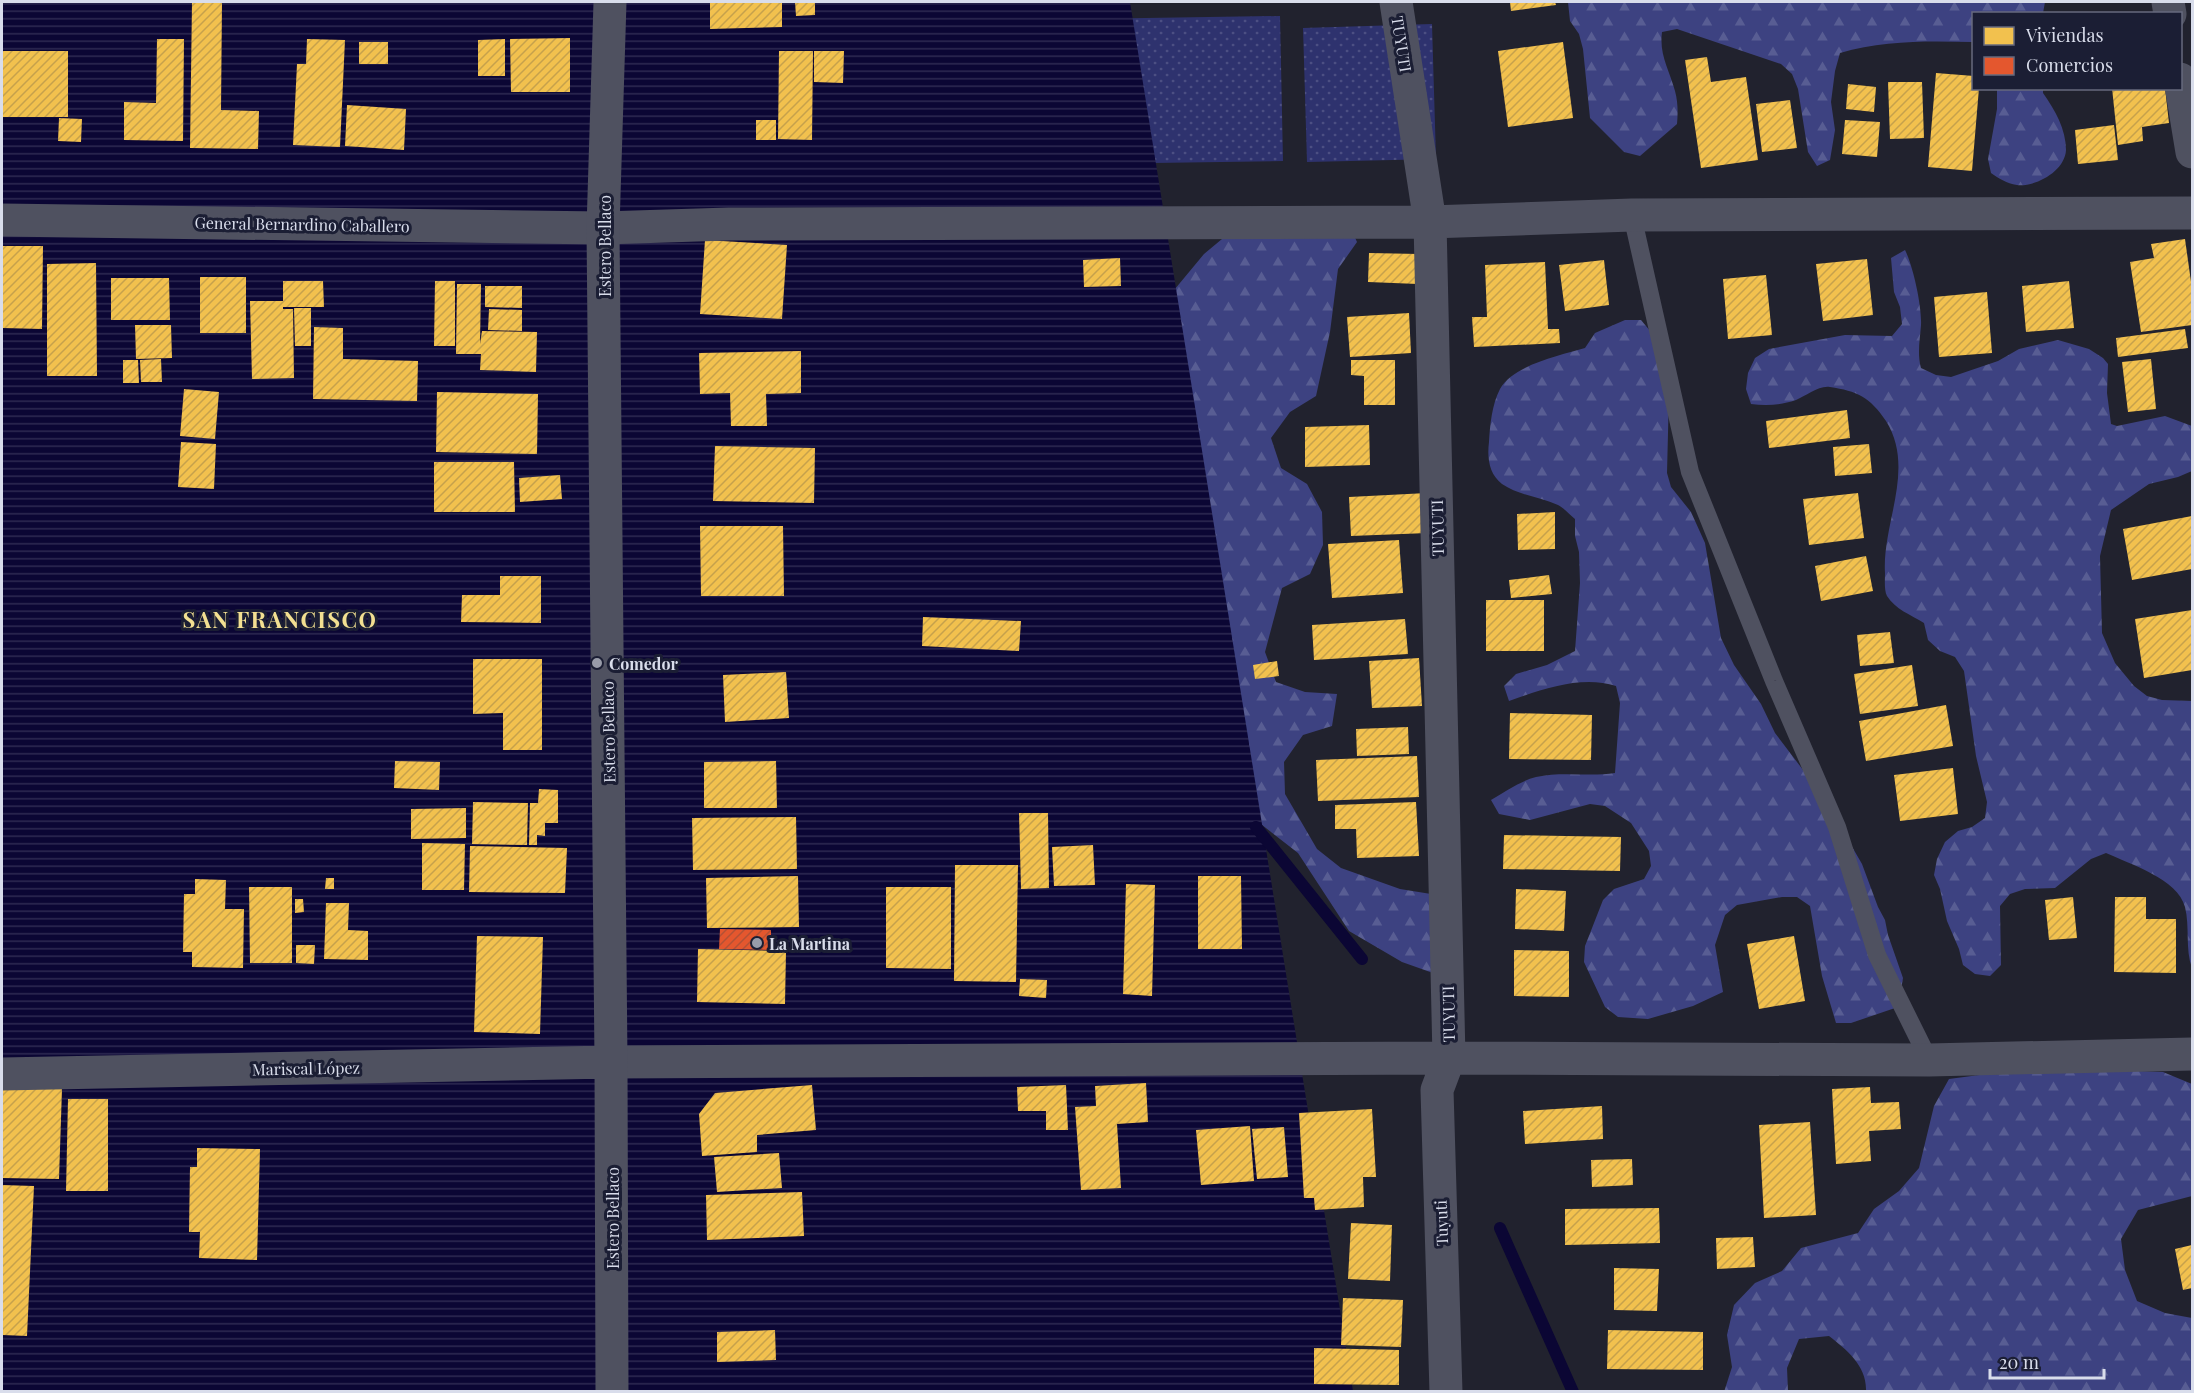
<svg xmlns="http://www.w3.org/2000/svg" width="2194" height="1393" font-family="'Playfair Display',serif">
<defs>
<pattern id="green-dots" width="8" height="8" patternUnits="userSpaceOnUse" patternTransform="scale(1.5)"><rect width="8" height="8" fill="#2e326e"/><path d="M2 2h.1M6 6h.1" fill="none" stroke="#4c4f83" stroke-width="1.8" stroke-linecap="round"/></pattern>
<pattern id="forest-firs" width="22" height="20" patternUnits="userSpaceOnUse" patternTransform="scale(1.5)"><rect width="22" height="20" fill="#3d4281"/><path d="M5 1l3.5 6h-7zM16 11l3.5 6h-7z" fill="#585d93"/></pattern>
<pattern id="water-rules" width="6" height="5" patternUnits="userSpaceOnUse" patternTransform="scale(1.5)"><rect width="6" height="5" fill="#0b0634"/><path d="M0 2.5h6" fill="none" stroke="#2e2a52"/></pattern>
<pattern id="homes-hatch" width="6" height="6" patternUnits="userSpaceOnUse" patternTransform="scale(1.5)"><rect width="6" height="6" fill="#f2c14e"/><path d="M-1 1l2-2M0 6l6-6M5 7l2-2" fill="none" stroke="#c6a14c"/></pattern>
<pattern id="shops-hatch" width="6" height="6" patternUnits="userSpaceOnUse" patternTransform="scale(1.5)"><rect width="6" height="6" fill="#e4572e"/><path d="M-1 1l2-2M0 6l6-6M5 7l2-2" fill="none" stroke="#b35135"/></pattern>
</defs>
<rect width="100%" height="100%" fill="#21222e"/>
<path fill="url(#green-dots)" d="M1280 16 1283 161 1084 164 1082 19Z
M1432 24 1436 159 1307 162 1303 28Z"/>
<path fill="url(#forest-firs)" d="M1568 2H2045L2043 13 1974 14 1973 42C1929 41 1883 40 1840 53L1835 71 1831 102 1835 130 1830 160 1817 166 1808 152 1798 89 1792 74 1781 64 1677 29 1662 32C1659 55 1669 69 1675 91 1678 102 1678 113 1677 124L1640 156 1624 152 1590 118 1583 49 1579 34 1570 21Z
M1997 89H2043V93C2055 110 2066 129 2066 150 2065 171 2036 187 2017 185 2006 183 2000 179 1991 173L1988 159 1997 109Z
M1252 214H1344L1357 242 1338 269 1330 332 1316 396 1290 412 1271 438 1281 468 1307 484 1322 512 1323 545 1310 574 1282 588 1265 652 1276 682 1305 692 1337 694 1332 726 1303 735 1284 762 1285 794 1317 849 1341 868 1400 889 1431 894 1433 973 1402 962 1349 931 1298 853 1248 814 1165 301 1204 254Z
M1905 250C1913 266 1922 306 1921 325 1920 340 1917 353 1921 368L1936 375 1951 377 1998 361 2019 349 2058 340 2089 349 2103 358 2108 364 2107 393 2111 424 2117 426 2165 416 2192 426V471L2178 477 2149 484 2111 510 2100 556 2102 633 2115 663 2134 686 2147 696 2162 700 2192 701V968C2185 949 2190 927 2185 907 2178 879 2130 864 2106 853L2091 859 2055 888 2025 889 2010 894 2000 906 2001 965 1990 976 1975 974 1963 965 1959 949 1947 921 1940 889 1934 875 1937 859 1945 842 1958 831 1972 827 1985 818 1987 802 1976 756 1964 671 1955 657 1940 651 1928 640 1924 623C1911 615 1895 609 1887 596 1884 590 1885 580 1885 573 1882 523 1916 469 1886 421 1870 397 1857 391 1830 387 1819 385 1806 396 1796 400 1781 405 1767 406 1751 404L1746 389 1748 373 1755 358 1769 349 1845 335 1892 336 1902 324 1900 307 1894 292 1891 258Z
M1625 320H1641L1651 332 1669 392 1667 473 1671 487 1691 512 1705 543 1721 638 1734 665 1761 704 1775 733 1822 795 1862 864 1878 907 1885 920 1888 935 1903 978 1898 1007 1851 1023H1836L1822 976 1810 906 1797 897H1782L1737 905 1725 915 1715 945 1723 992 1693 1006 1648 1019 1618 1017 1605 1007 1584 962 1585 946 1603 900 1614 889 1644 879 1651 866 1649 851 1631 823 1605 806 1590 804 1530 820 1499 814 1491 800C1505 792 1520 781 1536 777 1562 771 1589 777 1615 773L1620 703 1616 686C1582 675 1542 689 1509 701L1504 686 1516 674 1547 665 1575 651 1580 583 1579 552 1575 536V519C1570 515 1564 508 1558 505 1540 497 1518 495 1502 484 1489 474 1487 458 1489 442 1490 425 1492 404 1500 389 1513 365 1561 355 1585 348L1595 333Z
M2039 1067 2163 1072 2192 1084V1196L2138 1210 2121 1239 2125 1270 2137 1301 2165 1313 2192 1318V1391H1866C1867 1366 1847 1350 1829 1336L1799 1339 1787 1368 1788 1391 1724 1392 1732 1367 1727 1335 1734 1305 1755 1283 1782 1271 1801 1248 1858 1233 1874 1209 1899 1191 1919 1168 1934 1106 1949 1079Z"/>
<path fill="url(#water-rules)" d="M2 2H1130L1353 1391 2 1392Z"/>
<path fill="url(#homes-hatch)" d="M192 2H222L221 110 259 111 258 149 190 148Z
M710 2H782V27L710 29Z
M795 2H815V15L796 16Z
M1510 2H1555L1556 5 1511 11Z
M570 38V92H511L510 39Z
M157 39H184L183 141 124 140V102L156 103Z
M307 39 345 40 340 147 293 145 297 64H306Z
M505 39V76H478V40Z
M359 42H388V64H359Z
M1563 42 1573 118 1508 127 1498 51Z
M2 51H68V117H2Z
M779 51H813L812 140 778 139Z
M814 51H844L843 83 814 82Z
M1707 57 1711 82 1746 77 1758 160 1701 168 1685 60Z
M1936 73 1974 76V88H1979L1972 171 1928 167Z
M1888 82H1922L1924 138 1890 139Z
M1848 84 1876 87 1874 112 1846 109Z
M2112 88H2165L2169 123 2142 127 2143 141 2118 145Z
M1790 100 1797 148 1762 152 1756 104Z
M347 105 406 109 404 150 345 146Z
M59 118 82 119 81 142 58 141Z
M756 120H776V140H756Z
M1845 120 1880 122 1877 157 1842 154Z
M2114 125 2118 160 2078 164 2075 130Z
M2185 239 2192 289V325L2141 332 2130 262 2154 258 2151 244Z
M705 240 787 245 782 319 700 314Z
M2 246H43L42 329 2 328Z
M1369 253 1419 254 1418 284 1368 282Z
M1120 258 1121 286 1084 287 1083 260Z
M1867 259 1873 315 1823 321 1816 264Z
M1604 260 1609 305 1565 311 1559 265Z
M1545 262 1548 329H1559L1560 343 1474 347 1472 317H1487L1485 265Z
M96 263 97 376H47V264Z
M1766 275 1772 335 1728 339 1723 279Z
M200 277H246V333H200Z
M111 278H169L170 320H111Z
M283 281H323L324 307H283Z
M435 281H455V346H434Z
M2069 281 2074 328 2026 332 2022 286Z
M457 284H481L480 344 482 331 537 332 536 372 480 370 481 354H456Z
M485 286H522V308L485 307Z
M1987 292 1992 353 1939 357 1934 297Z
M250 301H283V309H293L294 378 252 379Z
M294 308H311V346H295Z
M489 309 522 310V331L488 330Z
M1409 313 1411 353 1350 357 1347 317Z
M135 325H171L172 358 136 359Z
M314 327 343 328V359L418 361 417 401 313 399Z
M2185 329 2188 348 2118 357 2116 338Z
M801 351V393L766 394 767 426H731L730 393 700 394 699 353Z
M161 359 162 382H141L140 360Z
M2151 359 2156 409 2128 412 2122 362Z
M123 360H138L139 383H123Z
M1351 360H1395V405H1364V376L1351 375Z
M184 389 219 392 215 439 180 436Z
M437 392 538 394 537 454 436 452Z
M1847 410 1850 438 1769 448 1766 421Z
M1369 425 1370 465 1305 467V427Z
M181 442 216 444 214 489 178 487Z
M1869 444 1872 473 1835 476 1833 447Z
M715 446 815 448 814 503 713 501Z
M434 462H514L515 512H434Z
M560 475 562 499 520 502 519 478Z
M1427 493 1428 533 1351 536 1349 497Z
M1858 493 1864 538 1809 545 1803 499Z
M1555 512V549L1518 550 1517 514Z
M2192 516V569L2132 580 2123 529Z
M700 526H783L784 596H701Z
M1399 540 1403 593 1332 598 1328 544Z
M1866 556 1873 591 1821 601 1815 566Z
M1549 575 1552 594 1511 598 1509 580Z
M500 576H541V623L461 622 462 595H500Z
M1486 600H1544V651H1486Z
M2192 610V670L2144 678 2135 619Z
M923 617 1021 621 1019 651 922 646Z
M1405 619 1408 654 1314 660 1312 625Z
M1890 632 1894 663 1860 666 1857 635Z
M1419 658 1422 706 1372 708 1369 661Z
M473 659H542V750H503V713L473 714Z
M1277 661 1279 676 1255 679 1253 665Z
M1912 665 1918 706 1860 714 1854 674Z
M786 672 789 718 725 722 723 675Z
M1946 705 1953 746 1866 761 1859 721Z
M1510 713 1592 715 1591 760 1509 759Z
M1408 727 1409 754 1357 756 1356 729Z
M1417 756 1419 797 1318 801 1316 760Z
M395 761 440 762 439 790 394 788Z
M776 761 777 808H704V762Z
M1953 768 1958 814 1900 821 1894 775Z
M539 789 558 790V823H545V836L537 835V845H529L530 803H538Z
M473 802 528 803 527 845 472 844Z
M1416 802 1419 856 1357 858 1356 829H1335V805Z
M466 808V838L411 839V809Z
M1019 813H1048L1049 888 1021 889Z
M796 817 797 869 693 870 692 818Z
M1504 835 1621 837 1620 871 1503 869Z
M422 843 465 844 464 890H422Z
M1093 845 1095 885 1054 886 1052 847Z
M470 846 567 848 565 893 469 892Z
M955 865H1018L1016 982 954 981Z
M798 876 799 927 707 928 706 878Z
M1198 876H1241L1242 949H1198Z
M326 878H334V889H325Z
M195 879 226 880 225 909H244L243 968 192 967V952H183L184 894H195Z
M1126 884 1155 885 1152 996 1123 994Z
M249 887H292V963H250Z
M886 887H951V969L886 968Z
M1516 889 1566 891 1564 931 1515 929Z
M2073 897 2077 938 2049 940 2045 900Z
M2115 897H2146V919H2176V973L2114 972Z
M295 899H303L304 912 295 913Z
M326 903H349L348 930 368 931V960L324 959Z
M477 936 543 937 540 1034 474 1032Z
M1794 936 1805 1001 1759 1009 1747 944Z
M296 945H315L314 964 296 963Z
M698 949 786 951 785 1004 697 1002Z
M1514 950 1569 951V997L1514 996Z
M1020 979 1047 980 1046 998 1019 996Z
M1146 1083 1148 1122 1117 1124 1121 1188 1081 1190 1075 1107 1096 1106 1095 1086Z
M812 1085 816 1130 757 1135V1152L702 1156 699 1114 715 1093Z
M1066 1085 1068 1130H1046V1111H1018L1017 1087Z
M2 1087 62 1089 59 1179 2 1178Z
M1870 1087 1871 1103 1899 1102 1901 1129 1869 1131 1871 1161 1836 1164 1832 1089Z
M68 1099H108V1191H66Z
M1602 1106 1603 1139 1525 1144 1523 1111Z
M1372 1109 1376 1177H1363L1364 1207 1315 1210 1314 1198H1304L1299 1113Z
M1810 1122 1816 1215 1764 1218 1759 1125Z
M1250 1126 1254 1181 1201 1185 1196 1130Z
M1284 1127 1288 1177 1257 1179 1252 1129Z
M197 1148 260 1149 257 1260 199 1258 200 1232H189L190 1167H197Z
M779 1153 782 1188 717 1192 714 1157Z
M1632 1159 1633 1185 1592 1187 1591 1160Z
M2 1185 34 1186 27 1336 2 1335Z
M802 1192 804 1236 707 1240 706 1195Z
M1659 1208 1660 1243 1565 1245V1209Z
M1351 1223 1392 1225 1390 1281 1348 1279Z
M1753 1237 1755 1267 1717 1269 1716 1238Z
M2192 1245V1288L2183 1290 2175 1249Z
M1614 1268 1659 1269 1657 1311 1614 1310Z
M1343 1298 1403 1300 1401 1347 1341 1345Z
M775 1330 776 1360 717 1362V1332Z
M1608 1330 1703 1332V1370L1607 1369Z
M1314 1348 1399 1350V1385L1314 1384Z"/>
<path fill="url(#shops-hatch)" d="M720 929 771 930V950L719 949Z"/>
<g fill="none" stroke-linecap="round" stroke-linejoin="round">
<path stroke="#0b0634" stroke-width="12" d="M1256 827 1362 959
M1500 1228 1573 1392"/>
<path stroke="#4f5160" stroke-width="18" d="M1632 215 1690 472 1774 681 1837 827 1877 955 1929 1060"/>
<path stroke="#4f5160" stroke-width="33" d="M1396 2 1430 222 1449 1058 1437 1090 1446 1392
M2168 2 2170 14
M2180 79 2192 152
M2 220 603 228 729 224 1430 222 1632 215 2192 213
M611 1062 1449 1058 1929 1060 2192 1054"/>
<path stroke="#4f5160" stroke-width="33" d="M610 2 603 228 611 1062 612 1392
M2 1074 611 1062"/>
</g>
<g fill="#999ca9" stroke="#1b1e34" stroke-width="2">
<circle cx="597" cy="663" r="6"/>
<circle cx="757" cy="943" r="6"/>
</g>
<g text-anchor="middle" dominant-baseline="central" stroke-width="6" stroke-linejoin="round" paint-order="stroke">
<g font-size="16" fill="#d9ddeb" stroke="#1b1e34">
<text transform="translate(1402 44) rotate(81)">TUYUTI</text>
<text transform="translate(302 224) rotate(1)">General Bernardino Caballero</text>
<text transform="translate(604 246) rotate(-90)">Estero Bellaco</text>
<text transform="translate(1437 528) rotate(-91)">TUYUTI</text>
<text transform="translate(608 732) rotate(-91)">Estero Bellaco</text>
<text transform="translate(1448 1014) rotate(-91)">TUYUTI</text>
<text transform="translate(306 1068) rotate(-1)">Mariscal López</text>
<text transform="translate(612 1218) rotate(-90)">Estero Bellaco</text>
<text transform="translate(1441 1223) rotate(-92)">Tuyuti</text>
</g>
<g font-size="16" font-weight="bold" fill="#d9ddeb" stroke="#1b1e34" text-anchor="start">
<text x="609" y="663">Comedor</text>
<text x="769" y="943">La Martina</text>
</g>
<g font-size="22" font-weight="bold" letter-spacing="1.5" fill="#f2df91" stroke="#1b1e34">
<text x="280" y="619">SAN FRANCISCO</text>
</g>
</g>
<rect width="2194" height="1393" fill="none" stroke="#d9ddeb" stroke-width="6"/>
<rect x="1972" y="12" width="210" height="78" fill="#1b1e34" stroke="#676a7d" stroke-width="1.5"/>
<rect x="1984" y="27" width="30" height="18" fill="#f2c14e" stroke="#676a7d" stroke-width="1.5"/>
<text x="2026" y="42" font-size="18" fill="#d9ddeb">Viviendas</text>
<rect x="1984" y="57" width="30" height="18" fill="#e4572e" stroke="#676a7d" stroke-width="1.5"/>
<text x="2026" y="72" font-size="18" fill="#d9ddeb">Comercios</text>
<path d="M1990 1369v9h114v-9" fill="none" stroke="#d9ddeb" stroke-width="3"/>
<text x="1999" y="1369" font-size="18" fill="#d9ddeb" stroke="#1b1e34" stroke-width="4.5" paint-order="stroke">20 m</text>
</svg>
